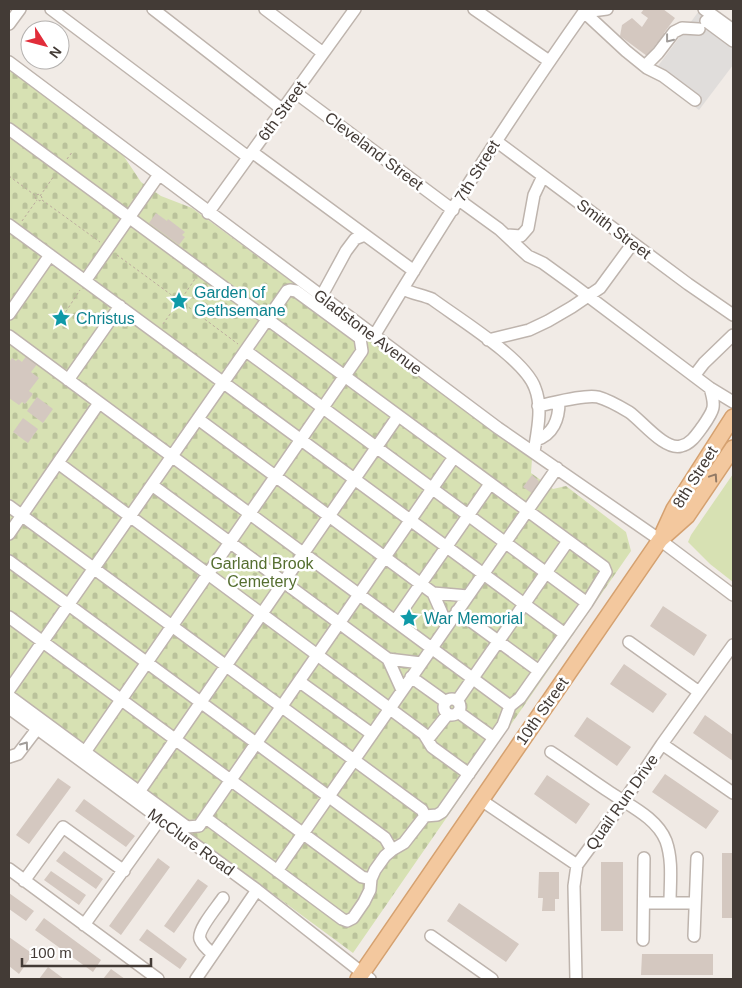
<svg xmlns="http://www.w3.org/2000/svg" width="742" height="988" font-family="Arial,sans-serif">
<defs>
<pattern id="cemetery-stones" width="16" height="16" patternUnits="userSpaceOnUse" patternTransform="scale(1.25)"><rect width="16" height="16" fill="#d7e1b3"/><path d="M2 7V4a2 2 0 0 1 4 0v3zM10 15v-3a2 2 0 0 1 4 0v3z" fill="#bac29b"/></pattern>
</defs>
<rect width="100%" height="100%" fill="#f1ebe6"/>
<path fill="#d7e1b3" d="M733 474V582L710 564 688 542 691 535Z"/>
<path fill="url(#cemetery-stones)" d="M9 69 123 155 141 182 161 196 192 208 532 459 531 473 553 489 566 486 626 532 631 551 353 953 9 699Z"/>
<path fill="#e0dddb" d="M699 11 733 37V65L699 110 652 74Z"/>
<path fill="#d4c8c0" d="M644 9H663L675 18 664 33 674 41 667 51 657 43 647 56 620 36 622 25 632 18 642 27 648 18 641 13Z
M156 213 167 221 168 219 185 232 182 235 185 237 179 245 149 223Z
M27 355 38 363 31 372 39 378 29 391 33 394 25 404 22 402 19 405 9 398V362L12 358 16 361 18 359 22 362Z
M37 397 53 409 43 423 27 411Z
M23 418 38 429 28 443 13 432Z
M532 475 539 481 538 483 540 485 533 494 523 487Z
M663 606 707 635 694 656 650 626Z
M624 664 667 694 653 713 610 684Z
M705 715 733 735V761L693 733Z
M587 717 631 747 617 766 574 736Z
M665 774 719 811 706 829 652 792Z
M547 775 590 804 576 824 534 794Z
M58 778 71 787 29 844 16 835Z
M84 799 135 836 126 847 75 811Z
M64 851 103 879 96 889 56 861Z
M722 853H733V918H722Z
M158 858 170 867 121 935 109 926Z
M601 862H623V931H601Z
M51 871 86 895 79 905 44 880Z
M539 872H559V899H555V911H542L543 898H538Z
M198 879 208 886 174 933 164 926Z
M9 893 34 911 26 921 9 909Z
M459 903 519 944 506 962 447 921Z
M44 918 101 960 93 972 35 930Z
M147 929 187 959 180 969 139 940Z
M9 937 33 954 19 974 9 966Z
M642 954H713V975H641Z
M48 967 64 979H39Z
M111 969 125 979H103Z"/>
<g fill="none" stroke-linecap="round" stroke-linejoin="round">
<g stroke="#beb4ad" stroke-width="14">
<path id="minor" d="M51 9 248 157
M153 9 283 110
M265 9 323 53
M474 9 549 61
M704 9 733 30
M584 12 626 51 647 68 663 76 695 100
M584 12 607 9
M706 21 733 41
M9 24 20 9
M9 62 498 428 660 540 733 595
M645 66 658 53 674 32 682 28 699 29
M296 93 453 210
M9 129 604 567 606 572 587 603 539 671 520 698 510 706 503 725 442 812 437 815 425 816 404 843 392 850 385 856 375 870 371 879 370 890 364 902 353 918 347 921 342 919 206 818
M496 141 688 284 733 315
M252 152 414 271
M459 200 499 229 528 256 543 263 572 284 710 388 733 402
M208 213 355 9
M9 225 565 634
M506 235 521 236 528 228 534 195 543 176
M85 281 158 176
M403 289C413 294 423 295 432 299 459 319 525 359 535 388 543 408 537 432 534 452
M321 297 346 251 355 239 365 235
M9 314 50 255
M9 336 510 706
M374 336C441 225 511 115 586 9
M488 340 529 330 548 321 572 307 600 288 633 243
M246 351 587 603
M694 376 704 363 733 335
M68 380 120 306
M538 406C553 403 585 394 598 397 609 400 619 406 629 412 642 421 665 451 681 446 691 444 697 434 703 426 714 410 716 407 710 388
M198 419 433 593 447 625
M536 440C553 435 559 419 559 402
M58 463 424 734 432 747 469 774
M152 485 388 659 402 690
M9 506 422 810 425 816
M9 534 99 403
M9 561 385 838 392 850
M433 593 468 596
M457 611 539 671
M9 617 362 877 371 879
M395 621 490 484
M629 642 699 692
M388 659 421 663
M411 677 446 702
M300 682 372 734
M9 690 287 291 290 290 296 291 360 338 362 351 85 752
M9 696 187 827 199 826 454 457
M444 707a8 8 0 1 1 16 0a8 8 0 1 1-16 0Z
M457 701 568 541
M9 708 257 890 370 979
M458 712 494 738
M428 739 448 714
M662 744 733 793
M551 752C571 765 591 780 611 793 630 806 657 818 666 841 673 861 670 882 670 903
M9 757 18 754 37 729
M139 792 398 416
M481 800 577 865
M9 869 158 979
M277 871 557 468
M24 881 63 827 124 871
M644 903H695
M84 925 160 819
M431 936 492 979
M694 936 697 858
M643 940 644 858
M213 954C208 950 202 945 200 939 197 930 217 907 223 898
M196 979 257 890
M576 979 574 886 577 865 624 801 662 744 733 645"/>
</g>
<g stroke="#d5a170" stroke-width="18">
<path id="major" d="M663 533 674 509 733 417
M358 979 660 540 687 516 733 448"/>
</g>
<path stroke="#bbaa9d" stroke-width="1" stroke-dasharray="2.5 2.5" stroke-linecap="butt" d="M67 159 73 151
M9 176 36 196 35 198 40 201 42 197 38 194 36 196
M40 196 54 176
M42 200 100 242
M22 221 37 200
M117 255 177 299
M182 298 195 279
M183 303 184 301 179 297 176 301 181 305 183 303 238 344
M63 316 80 290
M163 324 178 303"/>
<use href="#minor" stroke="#fff" stroke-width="11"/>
<use href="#major" stroke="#f3c89e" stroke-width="15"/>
</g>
<defs><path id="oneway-chevron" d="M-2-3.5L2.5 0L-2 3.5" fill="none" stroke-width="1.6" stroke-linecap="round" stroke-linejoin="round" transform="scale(1.25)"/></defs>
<g stroke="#a19d9a">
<use href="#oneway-chevron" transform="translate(669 39) rotate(128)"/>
<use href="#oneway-chevron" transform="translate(25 745) rotate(-54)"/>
</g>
<use stroke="#927a65" href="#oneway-chevron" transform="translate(714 477) rotate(-56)"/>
<defs>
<g id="sight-bare" transform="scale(1.5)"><path d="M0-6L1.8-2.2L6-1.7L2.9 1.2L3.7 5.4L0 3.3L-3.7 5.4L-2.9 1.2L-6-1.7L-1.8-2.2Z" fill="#0f9aa8" stroke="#fff" stroke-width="2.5" paint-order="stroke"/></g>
</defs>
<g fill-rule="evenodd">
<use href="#sight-bare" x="179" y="301"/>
<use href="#sight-bare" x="61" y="318"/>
<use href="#sight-bare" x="409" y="618"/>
</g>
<g text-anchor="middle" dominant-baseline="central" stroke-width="5" stroke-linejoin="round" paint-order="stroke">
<g font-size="16" fill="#433b36" stroke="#fff">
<text transform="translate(282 111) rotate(-54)">6th Street</text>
<text transform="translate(374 151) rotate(37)">Cleveland Street</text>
<text transform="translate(477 171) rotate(-58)">7th Street</text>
<text transform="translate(614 229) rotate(37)">Smith Street</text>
<text transform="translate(368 332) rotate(37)">Gladstone Avenue</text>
<text transform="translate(695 477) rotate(-58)">8th Street</text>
<text transform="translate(542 711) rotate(-55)">10th Street</text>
<text transform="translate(622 802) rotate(-55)">Quail Run Drive</text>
<text transform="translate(191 842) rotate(36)">McClure Road</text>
</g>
<g font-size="16" fill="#0d838f" stroke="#fff" text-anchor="start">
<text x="194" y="292">Garden of<tspan x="194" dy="18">Gethsemane</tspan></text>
<text x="76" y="318">Christus</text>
<text x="424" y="618">War Memorial</text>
</g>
<g font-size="16" fill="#556e30" stroke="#fff">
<text x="262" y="563">Garland Brook<tspan x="262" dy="18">Cemetery</tspan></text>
</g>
</g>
<rect width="742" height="988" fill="none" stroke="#433b36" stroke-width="20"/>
<g transform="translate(45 45) rotate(126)"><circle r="24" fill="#ffffff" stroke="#b4b1af"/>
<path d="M0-4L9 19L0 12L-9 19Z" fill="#e12d3a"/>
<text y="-8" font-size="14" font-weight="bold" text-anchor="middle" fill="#433b36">N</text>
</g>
<path d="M22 958v8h129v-8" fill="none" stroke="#433b36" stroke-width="2.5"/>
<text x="30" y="958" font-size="15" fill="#433b36" stroke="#ffffff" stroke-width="4" paint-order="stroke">100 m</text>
</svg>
